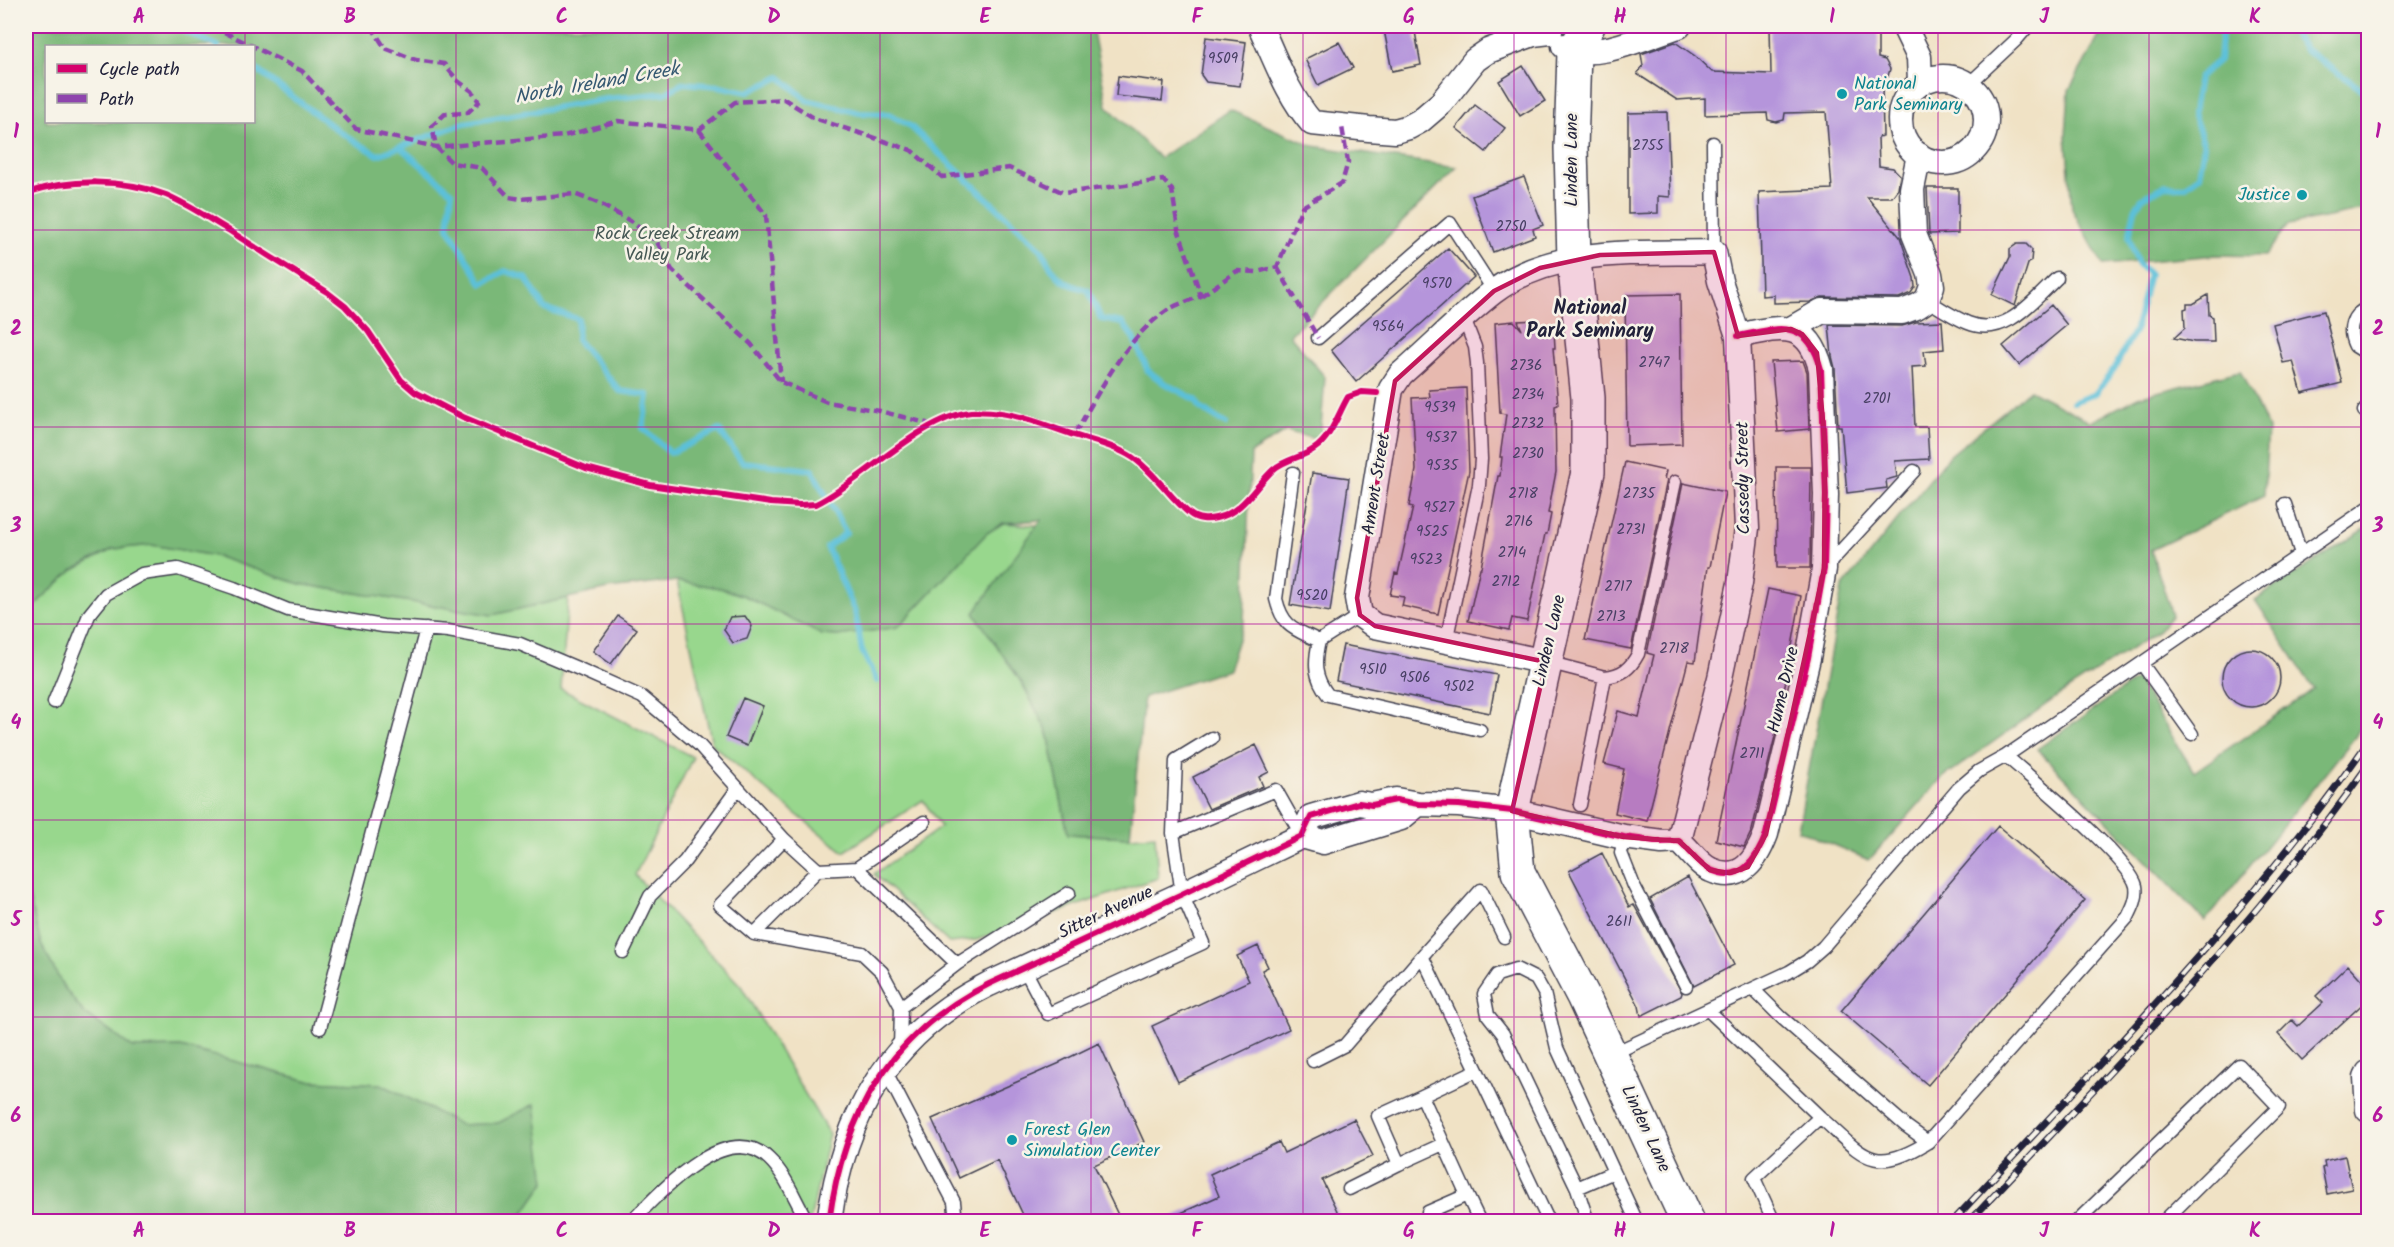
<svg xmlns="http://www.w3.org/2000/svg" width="2394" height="1247" font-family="Kalam,sans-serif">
<rect width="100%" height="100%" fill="#f7f3e8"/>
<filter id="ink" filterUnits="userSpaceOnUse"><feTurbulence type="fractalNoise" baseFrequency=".0167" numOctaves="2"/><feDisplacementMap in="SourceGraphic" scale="12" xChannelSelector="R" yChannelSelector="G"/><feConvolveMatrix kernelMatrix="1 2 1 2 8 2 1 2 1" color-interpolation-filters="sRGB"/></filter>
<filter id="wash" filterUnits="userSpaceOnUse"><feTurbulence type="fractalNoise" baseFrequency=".008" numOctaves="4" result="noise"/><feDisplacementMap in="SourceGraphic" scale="24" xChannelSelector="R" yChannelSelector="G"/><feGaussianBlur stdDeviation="1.35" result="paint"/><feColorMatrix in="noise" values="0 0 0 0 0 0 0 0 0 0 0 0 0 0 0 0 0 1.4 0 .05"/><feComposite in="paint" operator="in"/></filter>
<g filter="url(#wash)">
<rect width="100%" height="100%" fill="#f0e2c5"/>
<path fill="#98d78d" stroke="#5d7c64" stroke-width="1.5" d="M1003 523 1046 526 1022 683 1048 733 1068 834 1130 837 1155 835 1158 878 976 940 949 943 874 874 941 827 923 800 844 852 777 799 712 744 677 581 720 588 745 596 822 635 838 636 898 627 987 533Z
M152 545 215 556 300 584 492 615 568 598 561 689 693 757 635 875 741 986 829 1134 810 1221H518L545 1182 498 1123 461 1125 381 1084 309 1081 181 1047 133 1048 84 1013 63 986 41 944 26 886V617L41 599 72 571 113 549Z"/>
<path fill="#7ab878" stroke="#4e6d5a" stroke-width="1.5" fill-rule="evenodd" d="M26 26H1092L1107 106 1160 158 1230 110 1313 146 1457 167 1290 335 1325 377 1320 440 1286 431 1251 453 1244 621 1228 670 1144 697 1130 837 1068 834 1048 733 1022 683 974 613 1041 520 1003 523 987 533 898 627 838 636 822 635 745 596 720 588 677 581 608 589 492 615 300 584 215 556 152 545 113 549 73 570 41 599 26 617ZM46 46H254V122H46Z
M2102 26H2368V220L2363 210 2288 225 2265 256 2216 255 2103 265 2072 209 2066 136 2069 90 2101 33Z
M2240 371 2268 429 2264 496 2151 550 2172 615 2159 631 2061 694 1941 779 1869 860 1798 830 1842 588 1948 457 2030 390 2091 422 2138 397Z
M2368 527V714L2355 737 2205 921 2037 749 2137 679 2194 772 2314 689 2255 600Z
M26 886 41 944 63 986 84 1013 133 1048 181 1047 309 1081 381 1084 461 1125 498 1123 535 1104 545 1182 518 1221H26Z"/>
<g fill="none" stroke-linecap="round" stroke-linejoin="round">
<path stroke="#5bc0d9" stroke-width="6" d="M172 26 218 46
M2287 26 2306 50 2368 94
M254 68 340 132 378 155 464 123 606 99 666 93 683 83 719 86 748 92 780 77 807 100 860 113 889 114 910 126 1042 250C1052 274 1062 285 1088 290L1101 319 1123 323 1134 339 1148 371 1164 383 1196 400 1200 408 1226 424
M400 147 452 192 448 227 482 284 505 271 526 278 544 308 578 319 577 340 620 391 648 395 643 428 670 453 719 430 742 462 812 470 846 533 827 547 855 612 862 651 877 681
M2073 402 2095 394 2114 369 2136 328 2149 274 2138 264 2129 237 2135 210 2142 198 2165 186 2185 187 2199 176 2204 145 2193 113 2199 77 2219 60 2221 38 2225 26
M101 1222H102
M124 1222 129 1216 148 1222"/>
</g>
<g id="blocks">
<path fill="#b595db" d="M1406 26H1414L1421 65 1392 71 1384 30Z
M1770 26H1878V58L1885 60 1890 69 1887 80 1882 86 1883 136 1878 137 1879 166 1893 168 1900 175 1898 189 1892 197H1867L1900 237 1914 278 1915 287 1911 293 1899 298 1822 297 1810 302 1774 303V295L1762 296 1759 192 1832 189 1826 112 1785 113 1784 120 1776 122 1768 120 1767 113 1705 115V98L1677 100 1637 74 1643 66 1641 54 1675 42 1695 56 1712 72 1771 74Z
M1206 37 1246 42 1240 86 1206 82 1201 75Z
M1339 42 1353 68 1318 85 1305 59Z
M1523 66 1545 101 1520 116 1499 81Z
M1118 76 1164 82 1162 101 1116 96Z
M1475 105 1505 128 1486 152 1456 128Z
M1667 112 1670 197 1658 196V213L1628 214V113Z
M1524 177 1543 225 1533 229 1535 236 1493 252 1472 196Z
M1927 188H1958V233L1929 234Z
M2017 244H2026L2032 250 2031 261 2028 264 2015 306 1992 295 2010 257V249Z
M1448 248 1474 277 1356 382 1331 350Z
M1680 294 1682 444 1627 446 1625 295Z
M2208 295 2209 315 2213 317 2214 342H2194L2174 338 2185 328 2184 309 2187 308V304H2193Z
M2051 305 2067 325 2019 365 2003 346Z
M2324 311 2342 383 2302 393 2293 361 2283 363 2273 324Z
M1538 320 1539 333 1554 331 1555 348H1553L1558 405 1555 406 1556 472 1548 513 1551 514 1547 534H1545L1527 621 1512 618 1509 630 1468 621 1480 568H1481L1498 476H1500L1502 457H1500L1506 414 1500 413 1495 323 1514 321 1522 330 1518 321Z
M1942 321 1944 349 1924 351 1926 366 1912 367 1915 427H1927L1929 459 1895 461 1897 477 1886 480 1887 488 1847 493 1841 426H1838L1835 368 1832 356 1829 325 1902 326 1916 322Z
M1803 361 1807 372 1809 429 1778 432 1771 362Z
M1466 388 1469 471 1438 614 1402 606 1404 597 1390 595 1395 573 1398 574 1413 507 1409 506 1416 470 1412 398 1430 397 1429 390Z
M1625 462 1666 471 1664 479 1667 480 1631 649 1585 640Z
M1776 467H1811L1810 568H1777Z
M1312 473 1349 478 1330 612 1290 605Z
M1683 483 1725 492 1710 567H1708L1695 662 1688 661 1647 821 1615 813 1624 769 1604 764 1618 711 1639 717 1654 655 1647 653Z
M1768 589 1801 596 1778 724 1752 830 1744 847 1716 840Z
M618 616 637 629 611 664 593 651Z
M745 616 752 626 747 639 733 643 724 630 730 617Z
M1343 645 1497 675 1490 713 1336 681Z
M2222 678a29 29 0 1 1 58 0a29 29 0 1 1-58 0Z
M743 698 763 706 747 746 726 737Z
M1256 745 1269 772 1259 777 1263 786 1209 809 1193 777Z
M1998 826 2085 900 1928 1085 1841 1011Z
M1602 853 1629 907 1633 905 1635 907 1682 993 1681 996 1641 1016 1639 1006 1569 871Z
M1688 877 1734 965 1694 986 1650 899Z
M1258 946 1268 967 1262 970 1289 1029 1178 1082 1152 1026 1249 981 1237 956Z
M2348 965 2368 987V999L2302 1060 2278 1034 2292 1020 2298 1026 2323 1003 2316 996Z
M1099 1043 1144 1142 1094 1165 1121 1221H1026L997 1160 959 1178 932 1119 1060 1063V1062Z
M1354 1119 1373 1156 1322 1180 1342 1221H1163L1219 1196 1210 1174 1279 1142 1284 1153Z
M2345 1156 2352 1189 2327 1194 2322 1168 2325 1167 2324 1161Z"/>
</g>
</g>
<g filter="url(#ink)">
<use href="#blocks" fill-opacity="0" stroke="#413f50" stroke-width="1.5"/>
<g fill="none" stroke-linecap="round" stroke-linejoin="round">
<g stroke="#413f50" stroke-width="15">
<path id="lane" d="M1968 85 2016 40 2028 26
M1713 143 1714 252
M1927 300C1940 308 1953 317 1968 323 2005 338 2033 301 2057 278
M2368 308C2351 314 2347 330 2355 346L2368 354
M1318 338 1450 223 1494 291
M2364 411 2368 410
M1293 473 1276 599C1283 628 1295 629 1319 641L1360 615
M2285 504 2301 554
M1826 567 1914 471
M1319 641C1314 663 1314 677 1328 695L1480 730
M1446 642 1479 485 1481 459 1477 363 1475 347 1464 319
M1547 662 1605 677 1580 805
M2142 664 2192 734
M1605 677C1622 675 1630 669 1638 654L1675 482
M54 702 89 615 106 594 142 574 178 569 234 588 288 610 383 626 448 631 520 644 577 668 642 697 699 745 784 839 720 905 754 934 818 870 857 868
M924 822 857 868 957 964
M1173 833 1276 790 1302 836
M1624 837 1621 853 1634 886 1686 986
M784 839 818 870
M754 934 862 953 882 972 901 1007
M623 952 650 896 685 861 738 788
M1024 968 1048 1014 1203 943 1182 894 1173 833 1176 760 1212 738
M1753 989 1781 1017 1906 1126 1928 1142
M1708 1010 1820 1117 1754 1178 1774 1222
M320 1028 426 629
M900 1049 901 1007 957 964 1069 893
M1612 1054 1789 972 1807 961 1823 947 1959 788 1979 771 2006 756 2368 508
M1313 1061 1345 1045 1422 956
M885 1070 954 1202 956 1222
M1477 1070 1422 956 1481 890 1504 937
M1820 1117C1863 1155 1872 1177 1928 1142L2128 917C2133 907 2138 897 2136 886 2130 859 2032 779 2006 756
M1399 1164 1443 1144
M1577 1188 1614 1172
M1349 1189 1399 1164 1378 1116 1422 1096
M1467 1195 1422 1096 1477 1070 1549 1222
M631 1222C659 1193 727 1118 769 1159 787 1176 795 1201 808 1222
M1432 1222 1428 1212 1467 1195 1480 1222
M1588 1222 1577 1188 1503 1034 1488 1015 1484 994 1497 975 1516 969 1536 979 1544 993 1557 1048 1637 1222
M2076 1222 2239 1065 2279 1107 2163 1222"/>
</g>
<g stroke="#413f50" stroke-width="27">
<path id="street" d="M1260 26C1275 58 1288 96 1312 123L1369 129 1395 131 1409 127 1420 121 1441 103 1475 60 1488 51 1533 34 1550 32
M1904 26 1919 57 1920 83
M1564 46C1595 63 1647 35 1679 26
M1900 120a43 43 0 1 1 86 0a43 43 0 1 1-86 0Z
M1791 329 1822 311 1902 312 1918 306 1927 300 1932 286 1930 274 1914 234 1912 189 1919 155
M1546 662 1375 626 1360 615 1357 598 1391 389 1401 374C1432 347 1461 317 1493 292 1555 245 1641 254 1714 252L1720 281 1738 336 1747 528 1740 583 1720 678 1679 841
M1302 836 1323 842 1401 818 1418 804
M2368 1073 2366 1077 2368 1110
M829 1222C843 1115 890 1033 989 984L1182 894 1302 836 1311 817 1359 803 1372 805 1396 800 1418 804 1459 805 1512 811 1624 837 1662 842 1679 841C1689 849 1699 865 1711 870 1742 884 1757 858 1766 834L1808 658 1824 569 1826 495 1821 369C1808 318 1780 327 1738 336"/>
</g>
<g stroke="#413f50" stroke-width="36">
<path id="secondary" d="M1588 26 1574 52 1571 148 1574 260 1588 398V472L1512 811 1518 872 1583 996 1688 1222"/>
</g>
<use href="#lane" stroke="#fff" stroke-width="12"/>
<use href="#street" stroke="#fff" stroke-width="24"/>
<use href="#secondary" stroke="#fff" stroke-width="33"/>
<g stroke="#22223b" stroke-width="7">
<path id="rail" d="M1952 1222C2096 1067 2247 916 2368 742
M1969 1222C2107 1074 2252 931 2368 765"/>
</g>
<use href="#rail" stroke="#f7f3e8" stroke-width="4.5" stroke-dasharray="14" stroke-linecap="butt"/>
<path stroke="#8e44ad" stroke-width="4.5" stroke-dasharray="9 4.5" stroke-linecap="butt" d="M212 26 302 71 356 129 436 147 564 136 618 121 699 130 735 102 784 99 814 118 911 150 942 177 1009 168 1064 193 1163 180 1172 190 1178 229 1201 296C1190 301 1176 304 1166 311 1123 341 1100 391 1074 435
M371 26 385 48 416 60 444 64 458 81 472 91 479 102 467 113 445 114 432 126 436 147 452 163 482 168 509 197 521 199 574 194 598 203 632 222 657 242 672 270 751 344 781 382 827 402 880 411 934 425
M699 130 766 215 781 382
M1277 267 1318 338
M1201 296 1237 271 1257 272 1277 267 1302 207 1342 183 1348 162 1342 127"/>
<g stroke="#f7f3e8" stroke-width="10">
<path id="cycleway" d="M26 193C69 179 122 178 166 195 188 204 209 219 230 231 262 252 295 272 327 292L345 306 368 331 401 380 415 392 463 417 586 468 650 485 771 503 800 505 816 504C863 481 921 417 971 412 1007 408 1043 425 1077 436 1095 442 1115 446 1132 457 1155 472 1169 497 1190 514 1197 520 1208 520 1216 518 1243 513 1255 486 1274 469 1286 459 1301 458 1314 449 1331 438 1338 414 1348 397L1362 392 1377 393
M829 1222C843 1115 890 1033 989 984L1182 894 1302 836 1311 817 1359 803 1372 805 1396 800 1418 804 1459 805 1512 811 1624 837 1662 842 1679 841C1689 849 1699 865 1711 870 1742 884 1757 858 1766 834L1808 658 1824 569 1826 495 1821 369C1808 318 1780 327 1738 336"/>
</g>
<use href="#cycleway" stroke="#d6006c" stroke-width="6"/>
</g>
</g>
<path fill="#c2185b" fill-opacity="0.2" stroke="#c2185b" stroke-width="4.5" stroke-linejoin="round" d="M1714 252 1738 336 1791 329 1802 334 1817 353 1825 445 1824 569 1766 834 1748 867 1729 873 1710 870 1679 841 1624 837 1512 811 1546 662 1375 626 1360 615 1357 598 1395 381 1494 291 1540 268 1600 255Z"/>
<path fill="none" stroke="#b5179e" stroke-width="1.5" stroke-opacity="0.55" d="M245 26V46M456 26V1222M668 26V1222M880 26V1222M1091 26V1222M1303 26V1222M1514 26V1222M1726 26V1222M1938 26V1222M2149 26V1222M245 122V1222M26 230H2368M26 427H2368M26 624H2368M26 820H2368M26 1017H2368"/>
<g fill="#0f9aa8" stroke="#f7f3e8" stroke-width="2">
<circle cx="1842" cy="94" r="6"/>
<circle cx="2302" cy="195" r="6"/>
<circle cx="1012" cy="1140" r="6"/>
</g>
<g text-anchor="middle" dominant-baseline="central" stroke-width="5" stroke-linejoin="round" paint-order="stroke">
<g font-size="15" fill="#473f63">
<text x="1223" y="59">9509</text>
<text x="1648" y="146">2755</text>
<text x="1511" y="227">2750</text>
<text x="1437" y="284">9570</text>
<text x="1388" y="327">9564</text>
<text x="1654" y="363">2747</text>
<text x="1526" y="366">2736</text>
<text x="1528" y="395">2734</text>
<text x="1877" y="399">2701</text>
<text x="1440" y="408">9539</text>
<text x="1528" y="424">2732</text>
<text x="1441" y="438">9537</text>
<text x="1528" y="454">2730</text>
<text x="1442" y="466">9535</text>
<text x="1523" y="494">2718</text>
<text x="1639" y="494">2735</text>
<text x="1439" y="508">9527</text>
<text x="1519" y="522">2716</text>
<text x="1631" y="530">2731</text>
<text x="1432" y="532">9525</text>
<text x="1512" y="553">2714</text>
<text x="1426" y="560">9523</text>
<text x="1506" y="582">2712</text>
<text x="1618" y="587">2717</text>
<text x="1312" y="596">9520</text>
<text x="1611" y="617">2713</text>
<text x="1674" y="649">2718</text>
<text x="1373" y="670">9510</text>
<text x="1415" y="678">9506</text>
<text x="1459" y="687">9502</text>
<text x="1752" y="754">2711</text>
<text x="1619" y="922">2611</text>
</g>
<g font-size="18" fill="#0d838f" stroke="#f7f3e8" text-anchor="start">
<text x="1854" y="84">National<tspan x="1854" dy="21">Park Seminary</tspan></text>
<text x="2290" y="195" text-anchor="end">Justice</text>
<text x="1024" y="1130">Forest Glen<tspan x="1024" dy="21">Simulation Center</tspan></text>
</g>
<g font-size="18" fill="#22223b" stroke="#f7f3e8">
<text transform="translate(1572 160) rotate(-90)">Linden Lane</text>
<text transform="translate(1744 478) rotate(-91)">Cassedy Street</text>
<text transform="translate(1377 484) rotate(-81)">Ament Street</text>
<text transform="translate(1550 641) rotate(-77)">Linden Lane</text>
<text transform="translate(1784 690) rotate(-77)">Hume Drive</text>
<text transform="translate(1106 913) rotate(-25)">Sitter Avenue</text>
<text transform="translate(1645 1129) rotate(65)">Linden Lane</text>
</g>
<g font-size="18" fill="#455854" stroke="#f7f3e8">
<text x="667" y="234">Rock Creek Stream<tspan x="667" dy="21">Valley Park</tspan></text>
</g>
<g font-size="20" font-style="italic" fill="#365972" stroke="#f7f3e8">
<text transform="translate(597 84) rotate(-10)">North Ireland Creek</text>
</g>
<g font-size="20" font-weight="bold" fill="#22223b" stroke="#f7f3e8">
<text x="1590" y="309">National<tspan x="1590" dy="23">Park Seminary</tspan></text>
</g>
</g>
<rect width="2394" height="1247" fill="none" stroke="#f7f3e8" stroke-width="66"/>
<rect x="45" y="45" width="210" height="78" fill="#f7f3e8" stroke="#a29fa3" stroke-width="1.5"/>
<rect x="57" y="64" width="30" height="9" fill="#d6006c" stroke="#a29fa3" stroke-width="1.5"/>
<text x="99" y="75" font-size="18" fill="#22223b">Cycle path</text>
<rect x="57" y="94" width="30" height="9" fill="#8e44ad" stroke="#a29fa3" stroke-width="1.5"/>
<text x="99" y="105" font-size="18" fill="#22223b">Path</text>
<rect x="33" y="33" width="2328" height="1181" fill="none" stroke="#b5179e" stroke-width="2"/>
<g font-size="20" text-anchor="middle" font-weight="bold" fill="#b5179e">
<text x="139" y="23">A</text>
<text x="350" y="23">B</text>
<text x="562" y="23">C</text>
<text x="774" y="23">D</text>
<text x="985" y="23">E</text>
<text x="1197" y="23">F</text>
<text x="1409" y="23">G</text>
<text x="1620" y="23">H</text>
<text x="1832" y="23">I</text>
<text x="2044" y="23">J</text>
<text x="2255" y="23">K</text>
<text x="16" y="138">1</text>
<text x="2378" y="138">1</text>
<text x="16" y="335">2</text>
<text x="2378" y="335">2</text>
<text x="16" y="532">3</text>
<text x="2378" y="532">3</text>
<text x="16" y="729">4</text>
<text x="2378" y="729">4</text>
<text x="16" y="926">5</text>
<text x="2378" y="926">5</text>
<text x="16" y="1122">6</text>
<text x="2378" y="1122">6</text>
<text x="139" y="1237">A</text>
<text x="350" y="1237">B</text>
<text x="562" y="1237">C</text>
<text x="774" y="1237">D</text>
<text x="985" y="1237">E</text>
<text x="1197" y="1237">F</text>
<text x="1409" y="1237">G</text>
<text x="1620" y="1237">H</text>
<text x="1832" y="1237">I</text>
<text x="2044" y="1237">J</text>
<text x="2255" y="1237">K</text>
</g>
</svg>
